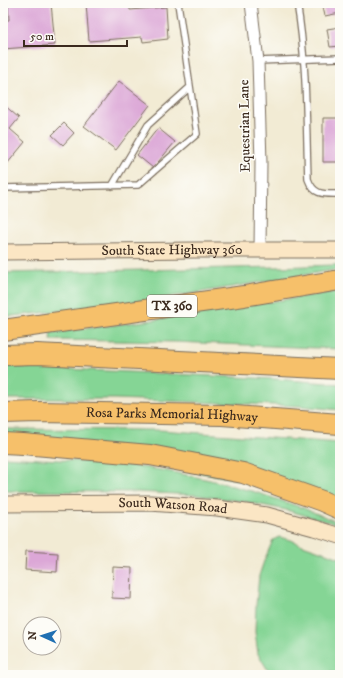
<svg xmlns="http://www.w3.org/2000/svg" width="343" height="678" font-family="'IM FELL DW Pica',serif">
<rect width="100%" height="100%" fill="#fdfcf7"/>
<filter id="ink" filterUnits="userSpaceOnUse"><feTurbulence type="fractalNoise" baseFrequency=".025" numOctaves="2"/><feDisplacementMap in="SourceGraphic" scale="8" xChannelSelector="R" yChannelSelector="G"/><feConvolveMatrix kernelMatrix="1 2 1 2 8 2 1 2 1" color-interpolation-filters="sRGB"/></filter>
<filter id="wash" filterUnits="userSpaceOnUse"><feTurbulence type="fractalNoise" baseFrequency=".012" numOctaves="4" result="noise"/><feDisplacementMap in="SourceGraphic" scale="16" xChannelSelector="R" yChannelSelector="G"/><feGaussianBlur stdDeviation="0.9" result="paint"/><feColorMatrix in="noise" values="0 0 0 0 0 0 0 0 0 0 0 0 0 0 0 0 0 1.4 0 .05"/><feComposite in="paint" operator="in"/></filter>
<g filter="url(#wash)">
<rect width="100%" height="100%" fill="#f2ebd4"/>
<path fill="#85d595" stroke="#60805a" d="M335 265H339L340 269 189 294 113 305 3 317V273L277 267Z
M340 291V349L175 342 51 340 50 333 154 320Z
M3 366 275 379 340 384V410L300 406 115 399H3Z
M3 429 160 430 340 443V499L3 436Z
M3 457 117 463 167 471 210 480 255 492 303 508 340 523V527L332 523 286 510 247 502 196 495 137 492 3 491Z
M279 537 291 540 300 544 340 558V675H336L331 671 326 675H271L258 654 255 632 256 605 259 576 264 561 273 540Z"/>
<g id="blocks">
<path fill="#dca7d7" d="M8 3H51L55 45 3 49V21L9 20Z
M86 3H129L130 10 166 7 168 39 143 42 142 37 89 41Z
M322 3H340V13L325 16Z
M340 27V46L330 47 327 29Z
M119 81 150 105 116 150 84 126Z
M3 104 19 118 10 129 25 142 7 164 3 160Z
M323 118H340V162H323Z
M64 123 74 133 63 145 52 135Z
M158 128 175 142 153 168 137 155Z
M26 551 58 553 57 572 25 570Z
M113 567 132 568 131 599 112 598Z"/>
</g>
</g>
<g filter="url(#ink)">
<use href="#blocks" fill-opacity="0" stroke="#7b6e5e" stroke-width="1"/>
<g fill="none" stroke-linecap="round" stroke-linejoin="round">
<g stroke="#7b6e5e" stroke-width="8">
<path id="service" d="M297 3C307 61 306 121 308 179 314 196 324 194 340 194
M258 61 340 58
M112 186 148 125 190 87
M3 188 138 185 197 134 178 3"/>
</g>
<g stroke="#7b6e5e" stroke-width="13">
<path id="minor" d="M251 3 258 61 261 163 260 249"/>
</g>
<g stroke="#7b6e5e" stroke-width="17">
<g id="secondary">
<path id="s1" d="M3 252 197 250H340"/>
<path id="s2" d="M3 504 150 503 217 508 267 515 314 528 340 536"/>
</g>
</g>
<g stroke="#7b6e5e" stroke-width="22">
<g id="motorway">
<path d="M3 330 244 296 340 280"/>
<path d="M3 355 37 354 340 369"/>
<path id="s3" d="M3 413 38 412 222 415 340 424"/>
<path d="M3 443 23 444 150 455 243 473 322 501 340 509"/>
</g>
</g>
<use href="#service" stroke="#fff" stroke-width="5.5"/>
<use href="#minor" stroke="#fff" stroke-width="11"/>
<use href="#secondary" stroke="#fbe6c4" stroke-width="15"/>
<use href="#motorway" stroke="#f6c06b" stroke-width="20"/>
</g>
</g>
<g text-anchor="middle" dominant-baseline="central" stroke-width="3" stroke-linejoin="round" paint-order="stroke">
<rect fill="#fdfcf7" stroke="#75695f" stroke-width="1" x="147" y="295" width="50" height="22" rx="3"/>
<g font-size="13" font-weight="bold" fill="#3b2a1e">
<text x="172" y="306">TX 360</text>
</g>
<g font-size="14" fill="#3b2a1e" stroke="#fdfcf7">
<text transform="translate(245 126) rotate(-91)">Equestrian Lane</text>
<text stroke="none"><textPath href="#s1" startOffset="169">South State Highway 360</textPath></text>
<text stroke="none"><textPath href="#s3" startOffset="169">Rosa Parks Memorial Highway</textPath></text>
<text stroke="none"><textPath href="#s2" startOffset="170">South Watson Road</textPath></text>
</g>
</g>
<rect width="343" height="678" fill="none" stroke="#fdfcf7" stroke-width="16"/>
<g transform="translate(42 636) rotate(273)"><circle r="19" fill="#fdfcf7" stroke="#afa8a0"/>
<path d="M0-3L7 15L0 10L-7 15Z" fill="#1f6fb2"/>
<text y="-6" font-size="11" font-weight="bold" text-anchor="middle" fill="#3b2a1e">N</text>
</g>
<path d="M24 40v6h103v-6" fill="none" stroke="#3b2a1e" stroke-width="2"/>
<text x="30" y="40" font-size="12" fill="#3b2a1e" stroke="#fdfcf7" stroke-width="3" paint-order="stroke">50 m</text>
</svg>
